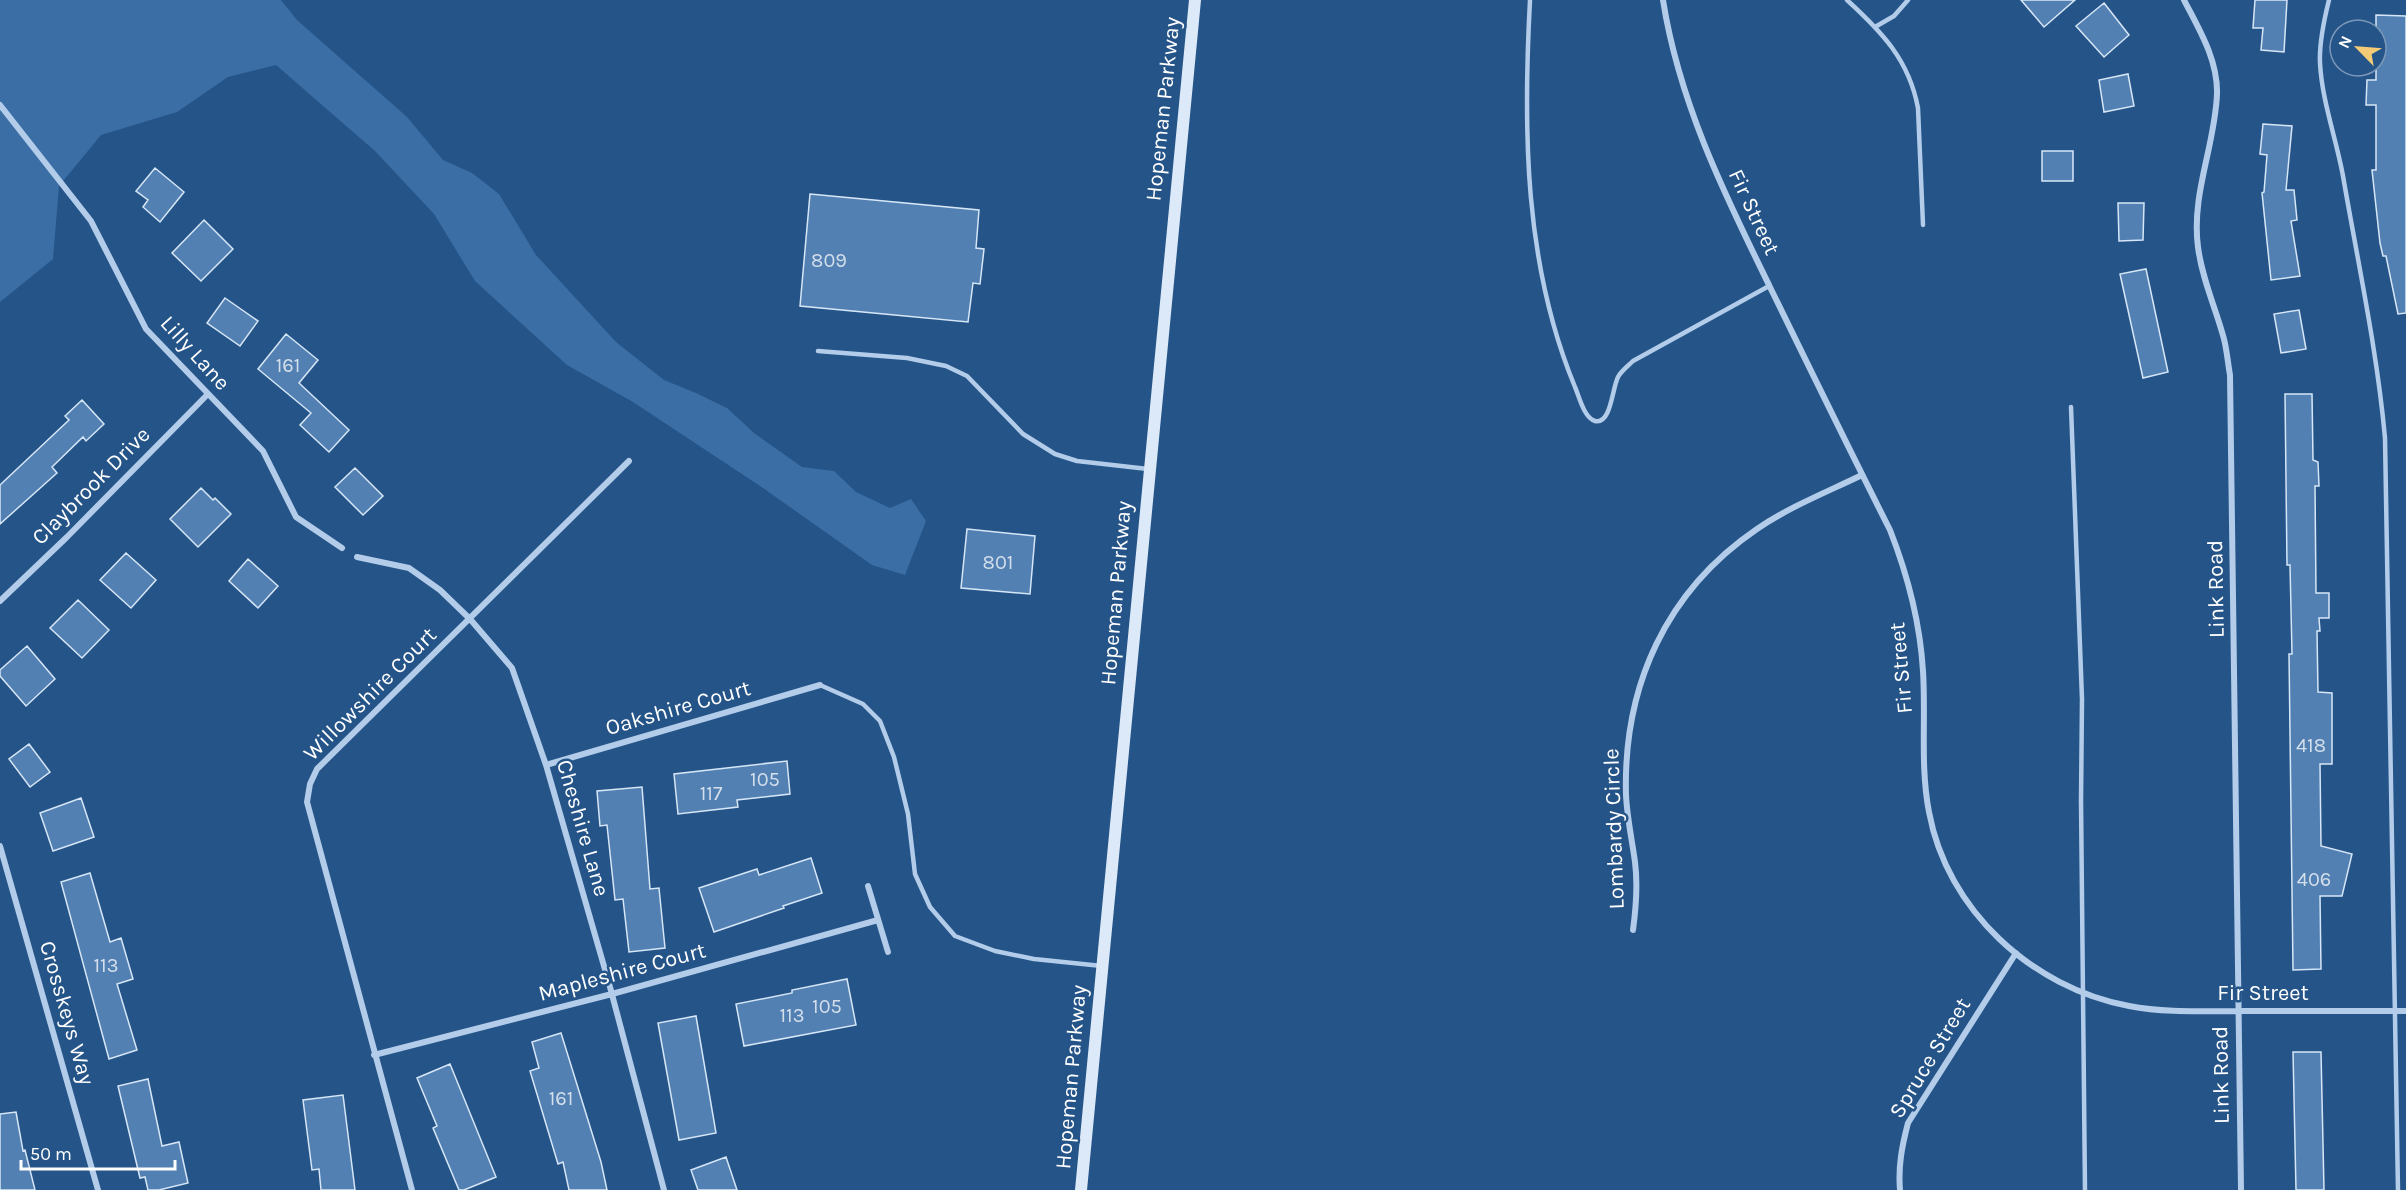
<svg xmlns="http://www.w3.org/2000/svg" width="2406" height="1190" font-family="Karla,sans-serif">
<rect width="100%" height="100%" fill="#255488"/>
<path fill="#3a6ea5" d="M0 0H281L297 20 407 117 443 160 472 173 499 194 536 255 616 342 664 380 696 393 727 408 754 433 802 467 834 471 856 492 890 508 911 499 926 521 905 575 872 565 763 488 633 402 567 365 475 281 434 214 375 151 276 65 228 77 177 112 101 135 59 186 53 259 0 302Z"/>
<path fill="#5280b2" stroke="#d6e6f7" stroke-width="1.5" d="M2021 0H2075L2044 27Z
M2255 0H2287L2284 52 2261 50 2263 28H2253Z
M2104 3 2129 35 2104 57 2076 26Z
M2376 15 2406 16V313L2398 314 2386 256H2383L2380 243 2372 170H2376V105H2366L2367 80H2376Z
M2128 74 2134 106 2104 112 2099 80Z
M2263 124 2292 126 2286 190H2294L2297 220 2291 221 2300 276 2271 280 2262 193 2264 192 2267 155 2260 154Z
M2042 151H2073V181H2042Z
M155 168 184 192 160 222 143 207 148 200 136 191Z
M810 194 979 210 976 248 984 249 980 284 973 283 968 322 800 306Z
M2118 203H2144L2143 240 2119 241Z
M204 220 233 249 201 281 172 253Z
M2146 269 2168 372 2143 378 2120 274Z
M225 298 258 321 240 346 207 323Z
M2299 310 2306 349 2281 353 2274 314Z
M286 334 318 360 299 383 349 430 329 452 300 425 311 413 258 369Z
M2285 394H2312L2313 460 2318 462 2319 486H2315L2316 593H2329V618H2319L2320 631H2317L2318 692 2332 693V764H2320L2321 846 2352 854 2342 896H2320L2321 969 2293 970 2289 654H2292L2290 565H2287Z
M82 400 104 424 86 441 83 437 52 467 57 473 0 524V485L69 420 65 416Z
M355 468 383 496 363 515 335 487Z
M201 488 213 500 215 498 231 514 198 547 170 519Z
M967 529 1035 536 1030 594 961 588Z
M126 553 156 580 131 608 100 580Z
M248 559 278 586 258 608 229 581Z
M78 600 109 630 82 658 50 628Z
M27 646 55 679 26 706 0 676V670Z
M29 744 50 772 30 787 9 759Z
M787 761 790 794 737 800 738 807 678 814 674 774Z
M642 787 650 889 659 888 665 948 629 952 623 899 615 900 607 825 600 826 597 791Z
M81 798 94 837 53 851 40 813Z
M811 858 822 893 783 906 784 908 714 932 699 888 757 869 759 875Z
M90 873 110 942 121 938 133 979 117 984 137 1050 109 1059 61 882Z
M847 979 856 1025 744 1046 736 1004 792 993V990Z
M696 1016 716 1133 679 1140 658 1023Z
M561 1033 601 1162 607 1190H569L563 1162 558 1164 530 1071 539 1068 532 1042Z
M2293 1052H2321L2324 1190H2296Z
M450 1064 496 1177 464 1190H459L433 1128 437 1126 417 1078Z
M148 1079 162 1146 179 1142 188 1183 159 1190H148L145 1177 140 1178 118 1086Z
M343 1095 355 1190H321L319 1169 312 1170 303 1100Z
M16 1112 23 1151 25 1150 35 1190H0V1114Z
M726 1157 737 1190H698L691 1170Z"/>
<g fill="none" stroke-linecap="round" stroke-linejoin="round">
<path stroke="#b2cce9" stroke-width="4.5" d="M1530 0C1523 130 1524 264 1575 387 1579 396 1584 418 1595 421 1611 425 1612 389 1618 377 1621 371 1628 366 1633 361L1769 286
M1847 0C1882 32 1909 60 1918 108L1923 225
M2329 0C2324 20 2319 42 2320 63 2322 101 2336 138 2343 176 2358 263 2377 350 2385 438L2398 1190
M1875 27 1894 16 1908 0
M818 351 907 358 946 366 967 376 1023 434 1055 454 1077 461 1148 469
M2071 407 2082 699 2081 801 2085 1190
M820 685 863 704 880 721 894 757 908 814 915 874 930 907 955 936 995 951 1034 959 1102 966"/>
<path stroke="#b2cce9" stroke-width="6" d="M1663 0C1679 102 1724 193 1769 285 1809 367 1849 449 1890 530 1908 576 1920 622 1923 671 1926 718 1920 766 1929 812 1947 910 2032 988 2129 1006 2165 1013 2201 1011 2238 1011 2294 1011 2350 1011 2406 1011
M2184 0C2199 29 2218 60 2217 94 2215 146 2191 194 2198 247 2202 279 2216 309 2224 339 2227 351 2228 364 2230 375L2241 1190
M0 105 91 221 146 329 263 451 296 517 342 548
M357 557 409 568 440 590 470 619 512 668 546 765 610 987 664 1190
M0 601 67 537 207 395
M546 765 820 685
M0 846 98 1190
M868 886 888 952
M1633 930C1636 908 1638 885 1635 862 1632 840 1627 817 1626 795 1623 686 1666 591 1757 529 1789 507 1827 492 1862 475
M374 1055 612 994 878 920
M412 1190 307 802 310 784 317 769 629 461
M1900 1190C1898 1166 1902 1146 1908 1123L2016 953"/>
<path stroke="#dce9f8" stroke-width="12" d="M1081 1190 1195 0"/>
</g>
<g text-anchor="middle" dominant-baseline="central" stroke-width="5" stroke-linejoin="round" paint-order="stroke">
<g font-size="20" fill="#d4dfec">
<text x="829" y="260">809</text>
<text x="288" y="365">161</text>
<text x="998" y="562">801</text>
<text x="2311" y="745">418</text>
<text x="765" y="779">105</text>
<text x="711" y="793">117</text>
<text x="2314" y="879">406</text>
<text x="106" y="965">113</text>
<text x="827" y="1006">105</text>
<text x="792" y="1015">113</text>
<text x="561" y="1098">161</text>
</g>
<g font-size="22" fill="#fff" stroke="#255488">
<text transform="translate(1163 109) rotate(-84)">Hopeman Parkway</text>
<text transform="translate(1754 212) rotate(65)">Fir Street</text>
<text transform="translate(195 353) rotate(48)">Lilly Lane</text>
<text transform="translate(91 486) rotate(-45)">Claybrook Drive</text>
<text transform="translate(2216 589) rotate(-91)">Link Road</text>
<text transform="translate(1116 593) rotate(-85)">Hopeman Parkway</text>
<text transform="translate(1901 668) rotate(-95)">Fir Street</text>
<text transform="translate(370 694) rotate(-45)">Willowshire Court</text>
<text transform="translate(678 708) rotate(-16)">Oakshire Court</text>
<text transform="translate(583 828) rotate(74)">Cheshire Lane</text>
<text transform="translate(1614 829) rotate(-92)">Lombardy Circle</text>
<text transform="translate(622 972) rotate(-15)">Mapleshire Court</text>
<text x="2263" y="993">Fir Street</text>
<text transform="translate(67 1013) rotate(74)">Crosskeys Way</text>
<text transform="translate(1930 1058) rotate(-59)">Spruce Street</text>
<text transform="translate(2221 1075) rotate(-91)">Link Road</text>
<text transform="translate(1071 1077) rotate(-85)">Hopeman Parkway</text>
</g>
</g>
<g transform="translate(2358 48) rotate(295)"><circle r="28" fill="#255488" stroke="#7c98b8" stroke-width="1.5"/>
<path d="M0-4.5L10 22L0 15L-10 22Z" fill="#f3cb76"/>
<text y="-9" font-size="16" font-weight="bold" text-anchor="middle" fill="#ffffff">N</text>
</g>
<path d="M21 1160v9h154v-9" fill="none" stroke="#ffffff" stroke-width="3"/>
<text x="30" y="1160" font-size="18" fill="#ffffff" stroke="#255488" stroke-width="4.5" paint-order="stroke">50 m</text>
</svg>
